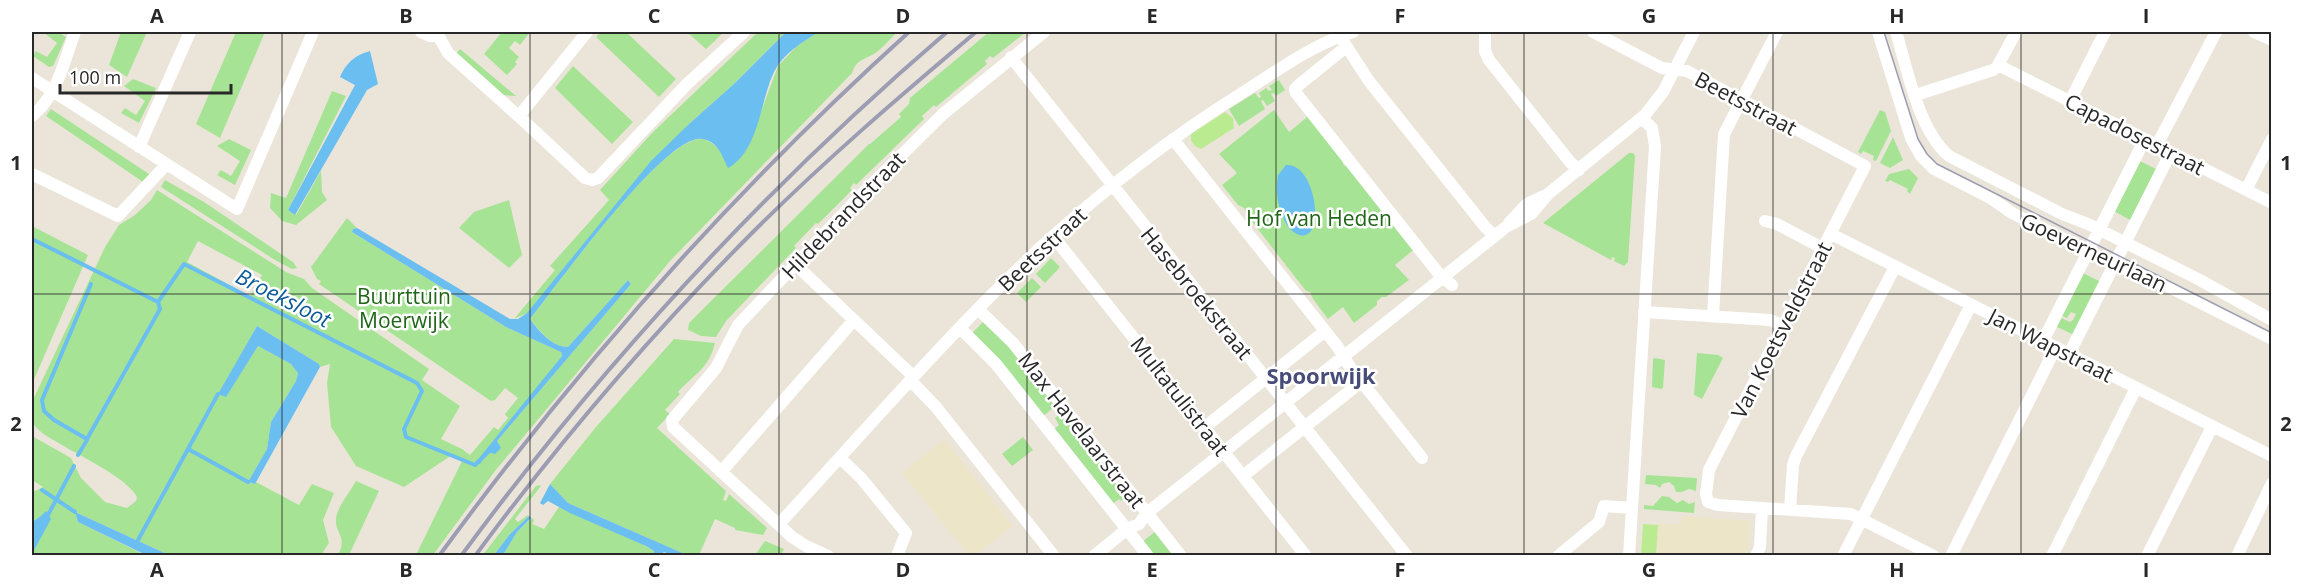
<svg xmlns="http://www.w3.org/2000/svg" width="2303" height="587" font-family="'Open Sans',sans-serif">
<rect width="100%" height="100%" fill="#ebe5d9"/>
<path fill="#ede5c8" d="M944 439 1013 526 976 555H969L902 473Z
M1681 516 1750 521 1748 544 1750 545 1744 555 1656 556 1658 523 1681 525Z"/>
<path fill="#a7e394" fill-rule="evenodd" d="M43 32H58L66 37 53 66 49 67 33 56 36 51 47 57 57 43Z
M121 32H147L127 77 109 65Z
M236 32H265L220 138 196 124Z
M502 32H530L520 45 515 41 509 48 519 57 515 62 517 64 507 75 484 54Z
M601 32H626L676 79 659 97 596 37Z
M687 32H724L706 49Z
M758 32H786L735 83 689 124 527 313 514 319 555 270 550 266 609 200 600 190 652 133Z
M818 32H898C890 38 881 51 872 55 862 60 856 61 852 73L670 261 495 471 433 555H416L463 459 452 455 404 487 356 466 331 427 327 383 330 364 320 367 319 364 257 326 219 393 226 396 258 346 291 364 298 372 296 381 271 422 267 449 248 482 254 484 256 482 299 505 312 484 334 493 323 520 329 543 321 555H169L75 512 78 522 145 555H32L41 516 32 522V489L35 491 43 487 32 480V436L71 458 81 478 105 502 127 508 136 501 137 497C128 478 76 454 57 442 50 438 39 432 34 425 30 418 32 410 32 402L105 247 119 225 135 215 151 200 157 190 286 272 304 279 312 288 429 369 422 380 460 406 441 439 462 449 470 455 494 427 498 430 508 418 505 414 518 398 505 388 495 400 491 401 319 284 321 281 317 279 311 267 347 218 357 228 353 229 352 232 506 327 561 352 562 356 488 452 500 447 497 441 631 284 628 280 568 347C552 347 540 331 530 319 560 282 655 147 698 139 704 138 709 141 714 145 721 150 725 156 726 164L750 141 778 66 797 46ZM198 241 262 275 250 296 187 262Z
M989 32H1026L993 58 990 56 985 61 987 64 936 107 934 105 922 116 924 119 856 185 854 183 850 188 852 190 818 224 816 223 794 246 796 248 726 321 716 337 701 336 688 330 689 323 869 144H870L901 117 899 114 909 104 910 98Z
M460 49 516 96 502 95 455 55Z
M573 66 633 122 612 144 555 88Z
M133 79 156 88 139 123 121 113 125 108 136 115 145 101 124 86Z
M1279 80 1285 90 1276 96 1274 93 1271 94 1275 101 1267 106 1263 100 1261 101 1265 109 1239 126 1229 109 1255 93 1259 98 1261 97 1259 93 1266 88 1269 91 1272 90 1269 86Z
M332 91 346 96 288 210 296 215 321 171 322 192 327 200 296 225 282 221 270 208 271 193 286 198Z
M51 109 152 176 146 184 46 116Z
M1274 110 1289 132 1306 118 1307 115 1342 160 1344 166 1346 165 1416 251H1412L1395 265 1409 280 1386 297H1382L1377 301V305L1354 323 1343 307 1328 319 1313 299 1310 292 1306 291 1246 214 1244 208 1238 205 1222 185 1237 173 1219 154Z
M1880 110 1885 112 1891 131 1876 161 1873 160 1874 156 1863 151 1861 154 1858 152Z
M1893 137 1903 160 1890 168 1880 163Z
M229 139 251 150 235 185 217 175 221 170 231 176 240 161 217 146Z
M1629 153H1633L1635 156 1628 262 1624 266 1614 261 1615 258 1612 257 1611 260 1543 223Z
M2138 160 2158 170 2132 221 2112 210Z
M1909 169 1918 178 1910 194 1907 191 1908 189 1890 180 1888 182 1885 181 1889 174Z
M165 180 204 202 293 262 297 268 292 269 275 260 161 187Z
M509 200 522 255 509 268 459 228 474 212Z
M32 226 88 255 32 384Z
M1051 258 1060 267 1045 283 1036 274Z
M2081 272 2101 282 2074 335 2055 326 2059 317 2070 322 2073 320 2076 314 2071 312 2067 318 2060 315Z
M1032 278 1041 287 1026 302 1017 293Z
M984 321 988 323 1058 404 1042 417 971 334Z
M674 339 715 343C709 369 692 376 678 392L680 394 665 410 670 414 657 428 726 491 723 500 726 501 729 494 767 528 763 535 735 530V528L715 519 699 555H687L568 503 550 484 596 427Z
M1697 353 1718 355 1723 358 1702 399 1694 395Z
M1655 358 1665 360 1663 388 1661 389 1652 387 1653 359Z
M1063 411 1129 494 1121 501 1119 499 1111 505 1052 431 1059 425 1055 418Z
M1023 437 1033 450 1012 466 1002 454Z
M1646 475 1697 478 1696 491 1689 489 1682 492H1676L1674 486 1669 482 1662 484 1660 488 1656 485 1645 484Z
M356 481 379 491 349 555H338C348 536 335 535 336 519 337 507 350 492 356 481Z
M539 485 541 486 515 519 518 522 528 515 534 520 532 524 544 529 559 507 644 545 654 551V556L503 555 517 532 531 519 529 516 510 534 494 555 482 556 536 486Z
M1662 496 1669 497 1677 503 1683 500 1689 504 1695 502 1694 513 1644 509V505L1653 506Z
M1157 530 1177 555H1152L1141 543Z
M765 541 784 549 781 555H755Z"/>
<path fill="#bbeb90" d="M1225 112 1233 118 1234 128 1201 149 1195 146 1191 141V134Z
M1643 524 1658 525 1656 555H1641Z"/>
<path fill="#6abef0" d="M786 32H819C802 42 783 54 774 72 760 101 759 151 728 168 722 156 718 141 702 139 666 133 555 288 530 319 539 331 552 347 568 347L628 280 631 284 497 441 501 448 495 454 488 452 480 464 476 462 562 356 561 352 506 327 352 232 353 229 357 228 510 319H518L527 313 651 161 689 124 735 83Z
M370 51 378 84 367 90 295 215 288 210 355 85 340 77C346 63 355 55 370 51Z
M1286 165C1310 163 1321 212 1312 229 1305 242 1292 233 1287 225 1278 209 1275 193 1278 175Z
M257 326 319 364 320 367 255 484 248 482 267 449 271 422 296 381 298 373 291 364 258 346 226 397 218 394Z
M550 484 568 503 687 555H672L664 552 660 555H654V551L646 546 570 513 548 501 543 505 540 503Z
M46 511 51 519 32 554V522L41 516Z
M75 512 169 555H146L78 522Z
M529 516 531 518 517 532 503 555H494L510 534Z"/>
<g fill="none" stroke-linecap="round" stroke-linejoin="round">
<path stroke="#6abef0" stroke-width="4" d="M32 239 158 302 184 264 417 383 422 391 404 429 406 437 475 465 490 450
M91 284 42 400 44 411 54 420 87 439 160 309 158 302
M218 394 188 449 248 482
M78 455 87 440
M42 490 75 512
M48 515 74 466
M138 540 188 449"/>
<path stroke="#fff" stroke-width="12" d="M421 32 430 36 438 35 448 53 525 122 585 178 592 180 598 178 687 84 744 32
M1485 32V51L1489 60 1570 162 1579 170
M1593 32 1662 68 1687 71 1865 166 1709 470 1706 494 1708 502 1718 505 1851 514 1934 556
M1878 32 1911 138 1921 156 1934 169 1992 199 2012 213 2120 267 2155 280 2272 339
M1896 32C1908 71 1918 129 1949 156L2062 214 2088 224 2198 279 2272 320
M2254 32 2272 40
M1343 41 1369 81 1486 228 1495 236
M1346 47 1300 84 1295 89 1296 93 1439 274 1452 285
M1011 57 1407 556
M1998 65 2272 203
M32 78 237 209 313 32
M1916 95 1993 70 1997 67 2016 32
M2070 101 2105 32
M32 116C58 95 64 61 75 32
M519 116 587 32
M1173 139 1337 346 1350 367 1422 458
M2157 145 2216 32
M139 147 190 32
M32 174 118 216 166 165
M2246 190 2272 139
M1765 221 1777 224 1824 249
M1509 223 1527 204 1544 196
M1831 234 2272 456
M1053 236 1306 556
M795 264 914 377
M978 309 1013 343 1181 556
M1644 312 1770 320 1784 326
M1713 316 1724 134 1777 32
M960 328 996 364 1148 556
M2043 341 2145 139
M2069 354 2171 152
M911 381 936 407 1054 556
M1205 427 1325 331
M840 458 861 478 906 533 897 556
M721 472 854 320
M1243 476 1361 382
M1790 510 1793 465 1796 456 1895 267
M779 524C865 431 948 334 1041 247 1103 190 1170 138 1242 93 1275 72 1315 43 1353 32
M828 556 806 546 792 537 673 427 672 420 716 368 738 325 860 196 943 114 1044 32
M1094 556 1127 529 1139 524 1147 513 1506 227 1531 214 1548 194 1645 115 1663 92 1694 32
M1558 556 1599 522 1604 506 1632 508
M1629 556 1655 146 1652 128 1642 118
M1756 556 1760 547 1762 508
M1843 556 1971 305
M1951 556 2056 347
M2052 556 2136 388
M2147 556 2212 427
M2237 556 2272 483"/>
<path stroke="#9c9db3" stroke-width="1.5" d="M1884 32 1918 139 1927 154 1937 164 2272 333"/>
<path stroke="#9c9db3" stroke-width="4" d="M439 556C578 366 735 189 909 32
M461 556C603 363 766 187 947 32
M475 556C560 441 652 333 753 232 824 161 900 96 976 32"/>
</g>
<path fill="none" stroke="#282828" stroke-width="1.5" stroke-opacity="0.55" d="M282 32V556M530 32V556M779 32V556M1027 32V556M1276 32V556M1524 32V556M1773 32V556M2021 32V556M32 294H2272"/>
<g text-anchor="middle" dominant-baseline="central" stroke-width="5" stroke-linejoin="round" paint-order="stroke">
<g font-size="21" fill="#282828" stroke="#fff">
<text transform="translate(1746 103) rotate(28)">Beetsstraat</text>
<text transform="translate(2135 134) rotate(27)">Capadosestraat</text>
<text transform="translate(843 215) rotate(-46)">Hildebrandstraat</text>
<text transform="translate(1042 249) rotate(-43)">Beetsstraat</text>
<text transform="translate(2094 252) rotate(25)">Goeverneurlaan</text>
<text transform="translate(1197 293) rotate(51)">Hasebroekstraat</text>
<text transform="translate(1781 330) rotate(-63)">Van Koetsveldstraat</text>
<text transform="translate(2051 345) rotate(27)">Jan Wapstraat</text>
<text transform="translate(1180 396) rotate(52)">Multatulistraat</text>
<text transform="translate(1082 430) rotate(52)">Max Havelaarstraat</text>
</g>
<g font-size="21" fill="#206518" stroke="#fff">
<text x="1319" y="218">Hof van Heden</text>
<text x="404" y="296">Buurttuin<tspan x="404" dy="24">Moerwijk</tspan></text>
</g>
<g font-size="22" font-style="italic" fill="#0b5a99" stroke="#fff">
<text transform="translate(284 297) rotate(27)">Broeksloot</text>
</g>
<g font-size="22" font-weight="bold" fill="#484c79" stroke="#fff">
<text x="1321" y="375">Spoorwijk</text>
</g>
</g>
<rect width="2303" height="587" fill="none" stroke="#ffffff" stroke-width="66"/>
<path d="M60 84v9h171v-9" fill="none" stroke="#282828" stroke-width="3"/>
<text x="69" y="84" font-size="18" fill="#282828" stroke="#ffffff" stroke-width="4.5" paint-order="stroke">100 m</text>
<rect x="33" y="33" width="2237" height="521" fill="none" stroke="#282828" stroke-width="2"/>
<g font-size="20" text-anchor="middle" font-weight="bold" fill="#282828">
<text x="157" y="23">A</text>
<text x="406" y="23">B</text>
<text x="654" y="23">C</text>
<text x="903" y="23">D</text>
<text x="1152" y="23">E</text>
<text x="1400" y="23">F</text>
<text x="1649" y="23">G</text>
<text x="1897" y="23">H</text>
<text x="2146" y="23">I</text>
<text x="16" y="170">1</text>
<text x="2286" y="170">1</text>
<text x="16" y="431">2</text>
<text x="2286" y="431">2</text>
<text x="157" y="577">A</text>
<text x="406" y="577">B</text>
<text x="654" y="577">C</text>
<text x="903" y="577">D</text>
<text x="1152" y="577">E</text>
<text x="1400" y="577">F</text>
<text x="1649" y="577">G</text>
<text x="1897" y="577">H</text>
<text x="2146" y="577">I</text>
</g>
</svg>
